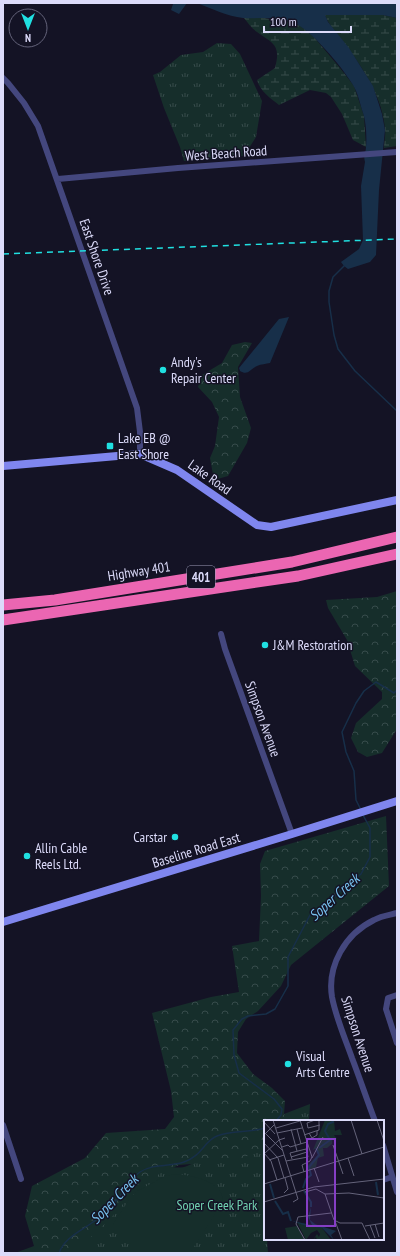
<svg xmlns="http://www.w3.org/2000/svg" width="400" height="1256" font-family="'PT Sans Narrow',sans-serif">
<defs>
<pattern id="grass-tufts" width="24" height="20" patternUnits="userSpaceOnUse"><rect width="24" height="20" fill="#162e2b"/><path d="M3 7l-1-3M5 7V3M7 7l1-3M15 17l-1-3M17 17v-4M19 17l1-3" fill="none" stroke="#374c4b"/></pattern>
<pattern id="forest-crowns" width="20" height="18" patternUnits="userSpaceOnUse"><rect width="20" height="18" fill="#162e2b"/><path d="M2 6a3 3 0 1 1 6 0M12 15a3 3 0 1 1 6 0" fill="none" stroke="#374c4b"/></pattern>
<pattern id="wetland-marsh" width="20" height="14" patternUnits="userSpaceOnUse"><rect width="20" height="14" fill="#162e2b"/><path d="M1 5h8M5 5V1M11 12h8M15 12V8" fill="none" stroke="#374c4b"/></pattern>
</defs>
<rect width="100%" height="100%" fill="#141325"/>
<path fill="url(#grass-tufts)" d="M217 43 231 44 240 54 262 101 256 137 244 156 184 161 180 147 164 108 153 75 160 72 181 55 203 52Z
M310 1104 309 1121H278L284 1114Z
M265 1132V1239H267L268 1253H67L127 1194 167 1166C181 1169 185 1168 197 1161Z"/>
<path fill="url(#forest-crowns)" d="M245 342 252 343 238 367 240 397 251 428 247 443 228 476 214 480 210 458 215 446 219 417 212 402 198 387 202 375 222 363 232 345Z
M397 591V729L382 753 367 757 358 752 351 738 356 723 382 699V692L355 666 347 640 328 608 326 600 377 597Z
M386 816 389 886 291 965 281 986 258 1011 246 1019 238 1032 237 1053 253 1074 272 1088 285 1101 284 1114 280 1121H265V1143L259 1150 240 1160 179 1165 159 1174 128 1198 109 1220 80 1247 78 1253H15L34 1246 25 1216 32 1186 85 1158 106 1133 165 1129 174 1117 171 1091 152 1013 211 997 239 992 232 946 259 941 261 896 260 864 265 851Z"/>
<path fill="url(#wetland-marsh)" d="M325 15H383L397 18V146L384 148C384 142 386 135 385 129 383 100 365 71 348 48 340 37 330 28 325 15Z
M244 18H263L291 22 301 26 313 36 340 68 354 86 364 116 366 147 353 140 342 114 331 97 326 93 310 90 279 105C270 98 260 91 257 80L275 68C281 45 274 44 257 32 252 29 248 23 244 18Z"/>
<path fill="#162e2b" d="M176 1174C191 1175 227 1182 222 1203L190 1253H139L113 1224 129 1200 136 1192 165 1176Z"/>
<path fill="#172f49" d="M172 3H187L179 14 171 10 173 4Z
M197 3H397V18L383 15H325L328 22 349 48 373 86 382 114 385 130 379 190 376 255 370 262 348 269 344 266 341 262 359 249 363 240 361 186 365 162C363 156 366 152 366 147 367 138 366 121 363 113 360 104 358 93 353 85 343 68 310 28 292 22 276 16 259 19 243 18 227 16 212 9 197 3Z
M289 317 270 363C266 364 261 364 257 366 250 369 248 376 240 371L239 368 279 319Z"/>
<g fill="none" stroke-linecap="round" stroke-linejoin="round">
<path stroke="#172f49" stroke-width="1.5" d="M344 266 333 277 329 291V302L334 335 338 349 355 371 397 411
M361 810 356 800 354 771 346 752 342 732 356 703 364 691 376 682 394 693 397 690
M276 1121 281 1115 282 1109 274 1099 239 1073 234 1055 233 1030 242 1019 248 1016 266 1014 275 1009 288 986V957L310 915 329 901 361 874 370 857V828L363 815
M59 1253C65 1236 84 1230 97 1219 106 1212 114 1204 121 1195 127 1187 131 1178 140 1172 154 1163 170 1167 184 1162 202 1156 204 1141 217 1136 232 1130 250 1133 265 1128"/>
<path stroke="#44477e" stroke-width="6" d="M3 78 8 83 24 103 38 126 137 408 140 432V454
M58 179 178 168 397 152
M221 634 225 649 292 834
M397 995 388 998 386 1009 397 1043
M375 1121C367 1100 360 1079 352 1058 345 1038 336 1018 332 997 327 966 345 934 374 920 381 916 389 915 397 913
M3 1125 21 1179
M383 1145 397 1192
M383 1180 392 1177"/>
<path stroke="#7f86ee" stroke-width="8" d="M3 466 140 454 177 470 257 525 271 527 397 500
M3 922 292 834 397 801"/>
<path stroke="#eb66b2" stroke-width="11" d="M3 605 55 600 292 562 397 537
M3 620 298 576 397 554"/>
<path stroke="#20e0e1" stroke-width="1.5" stroke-dasharray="6 5" stroke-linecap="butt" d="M3 254 397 239"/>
</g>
<g fill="#20e0e1" stroke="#141325" stroke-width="1.5">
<circle cx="163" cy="370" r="4"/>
<rect x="106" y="442" width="8" height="8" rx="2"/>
<circle cx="265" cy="645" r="4"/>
<circle cx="175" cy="837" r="4"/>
<circle cx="27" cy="856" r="4"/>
<circle cx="288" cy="1064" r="4"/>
</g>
<g text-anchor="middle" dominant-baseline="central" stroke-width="3" stroke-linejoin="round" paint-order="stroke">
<rect fill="#141325" stroke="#a09fba" stroke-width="1" x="187" y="566" width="28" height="22" rx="3"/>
<g font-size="13" font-weight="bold" fill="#dcdbfa">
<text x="201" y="577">401</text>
</g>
<g font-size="14" fill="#dcdbfa" stroke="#141325">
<text transform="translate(226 153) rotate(-4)">West Beach Road</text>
<text transform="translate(97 257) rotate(71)">East Shore Drive</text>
<text transform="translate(210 477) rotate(35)">Lake Road</text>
<text transform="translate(139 571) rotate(-9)">Highway 401</text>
<text transform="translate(263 719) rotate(70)">Simpson Avenue</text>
<text transform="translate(196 850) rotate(-17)">Baseline Road East</text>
<text transform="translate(358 1034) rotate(72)">Simpson Avenue</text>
</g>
<g font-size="14" fill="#dcdbfa" stroke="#141325" text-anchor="start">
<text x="171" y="362">Andy's<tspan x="171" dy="16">Repair Center</tspan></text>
<text x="118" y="438">Lake EB @<tspan x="118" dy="16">East Shore</tspan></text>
<text x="273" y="645">J&amp;M Restoration</text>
<text x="167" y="837" text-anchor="end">Carstar</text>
<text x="35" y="848">Allin Cable<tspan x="35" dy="16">Reels Ltd.</tspan></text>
<text x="296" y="1056">Visual<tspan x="296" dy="16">Arts Centre</tspan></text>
</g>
<g font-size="14" fill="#70d1b0" stroke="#141325">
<text x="217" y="1205">Soper Creek Park</text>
</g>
<g font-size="15" font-style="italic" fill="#77c1ed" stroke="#141325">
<text transform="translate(334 897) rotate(-42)">Soper Creek</text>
<text transform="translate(114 1199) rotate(-46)">Soper Creek</text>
</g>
</g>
<g transform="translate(264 1120)">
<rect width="120" height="120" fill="#141325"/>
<path d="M61 0H67L66 20 49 30ZM33 106 41 120H24L21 108Z" fill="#162e2b"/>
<path d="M64 0H70L71 11 76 9 78 15H70L73 19 68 20V24L63 28H59L60 36 54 38 52 47 44 50V45L54 35 52 28 65 20 62 14 56 16 59 6H62Z" fill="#162e2b"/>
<path d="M33 102 58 108 67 120H53L52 117 49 120 53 114 55 117 56 114 53 110 47 113 42 120Z" fill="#162e2b"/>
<path d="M47 87 46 100 51 104 72 111 67 115 70 120 58 108 39 105 28 101 48 105 44 97Z" fill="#172f49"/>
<path fill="none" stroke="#172f49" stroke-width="2" d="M55 28 66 20 61 11 64 4 69 2 68 0M112 62 114 75M6 64 10 78M39 68 42 59 47 55 45 47 55 35 52 28M40 71 47 82V87M11 81 19 94 24 92 27 101"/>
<path fill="none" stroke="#64637a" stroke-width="1" d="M9 0 34 79 29 82M36 0 48 37 46 41 38 45 40 52M51 0 43 3 44 8 56 5M87 0 98 34M113 0 120 21M0 2 11 14M12 8 36 1M27 9 33 31M33 9 37 24M0 12 19 31M13 13 38 8M45 13 48 18 53 15V11M1 14 10 5M40 15 55 10V0M0 23 14 38 20 58M69 25 79 54M18 27 24 25 26 27 43 22M0 33 7 41 13 60M0 34 15 20 21 18M27 37 43 32M48 38 59 17M84 38 90 56M5 40 20 35M22 41 44 37 42 29 26 33 28 39M50 48 55 62M0 64 120 27M41 72 52 69 61 74 85 73 120 78M20 73 24 69 21 58M61 74 70 100 76 103H98L106 120M0 82 50 67 120 59M71 101 78 120M111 104 115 117M106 105 111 118M101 106 120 103M41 120 32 104 34 97 67 93"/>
<path fill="#853ec5" fill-opacity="0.15" stroke="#853ec5" stroke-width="2" d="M43 19H71V106H43Z"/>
<rect width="120" height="120" fill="none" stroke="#dcdbfa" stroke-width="2"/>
</g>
<rect width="400" height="1256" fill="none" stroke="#dcdbfa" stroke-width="8"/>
<g transform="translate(28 28) rotate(180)"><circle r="19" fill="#141325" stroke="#64637a"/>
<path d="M0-3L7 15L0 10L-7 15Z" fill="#20e0e1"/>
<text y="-6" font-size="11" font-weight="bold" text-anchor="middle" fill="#dcdbfa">N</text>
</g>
<path d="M264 26v6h87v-6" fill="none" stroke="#dcdbfa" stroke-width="2"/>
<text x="270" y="26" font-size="12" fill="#dcdbfa" stroke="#141325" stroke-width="3" paint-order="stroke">100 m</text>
</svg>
